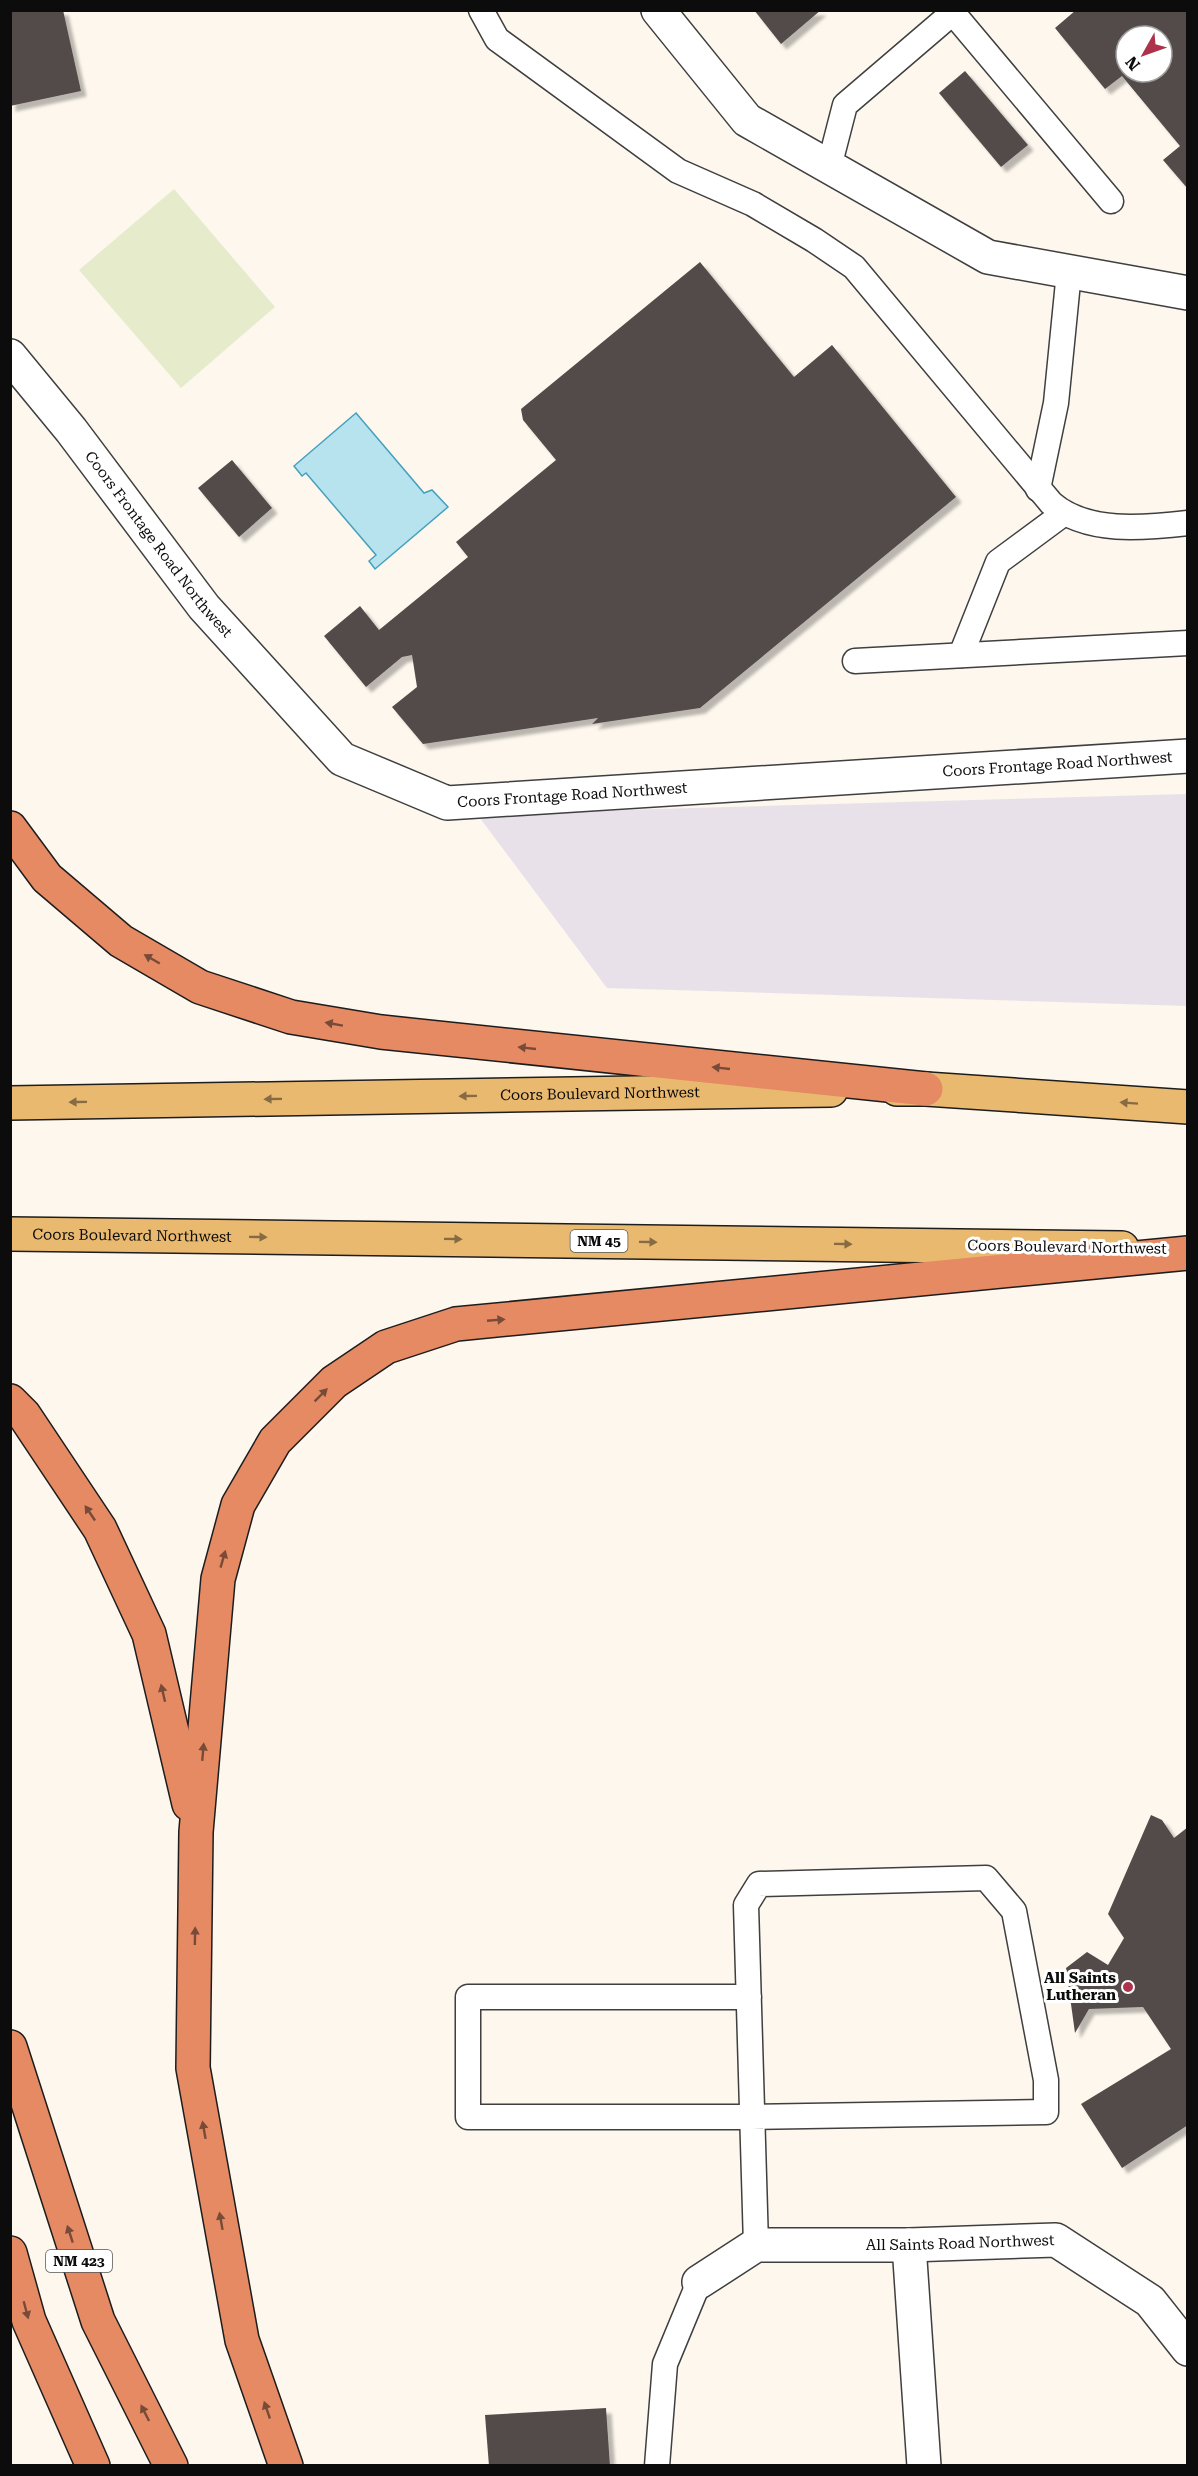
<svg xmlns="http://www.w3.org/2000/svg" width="1198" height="2476" font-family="'Roboto Serif',serif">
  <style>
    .industrial { fill: #e8e1ea }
    .pitch { fill: #e6eccb }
    .water { fill: #b7e3ef; stroke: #46a1be; stroke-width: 1.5 }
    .building { fill: #534c4a; fill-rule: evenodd; filter: url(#shadow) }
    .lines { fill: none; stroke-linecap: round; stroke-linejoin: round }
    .lane-casing { stroke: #3f3f3f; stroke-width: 27 }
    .street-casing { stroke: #3f3f3f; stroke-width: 36 }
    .primary-casing { stroke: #1d1d1d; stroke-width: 36 }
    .highway-casing { stroke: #1d1d1d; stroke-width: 36 }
    .lane { stroke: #fff; stroke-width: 24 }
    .street { stroke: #fff; stroke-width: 33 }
    .primary { stroke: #eab970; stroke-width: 33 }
    .highway { stroke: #e58a63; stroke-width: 33 }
    .oneway { fill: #784b38 }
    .oneway2 { fill: #866b43 }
    .poi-dot { fill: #ad334c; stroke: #fff; stroke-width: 2 }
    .labels { text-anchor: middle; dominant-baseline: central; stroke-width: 6; stroke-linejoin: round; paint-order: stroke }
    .shield { fill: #fff; stroke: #555; stroke-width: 1.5 }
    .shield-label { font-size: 14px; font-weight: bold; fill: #0c0c0c }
    .street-label { font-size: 15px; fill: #0c0c0c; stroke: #fff }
    .poi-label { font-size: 15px; font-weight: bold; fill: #0c0c0c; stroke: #fff; text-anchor: end }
  </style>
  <defs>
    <filter id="shadow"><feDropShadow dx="5.5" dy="5.5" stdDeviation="1.5" flood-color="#0004"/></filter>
  </defs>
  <rect width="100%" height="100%" fill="#fdf7ed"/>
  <polygon class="industrial" points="1187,794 1187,1006 607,988 477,814"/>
  <polygon class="pitch" points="174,189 275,307 181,388 79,270"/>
  <polygon class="water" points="356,413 424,493 432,490 448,507 375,569 369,561 376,555 306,473 302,476 294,466"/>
  <g class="building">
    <polygon points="10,10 63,10 81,91 10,106"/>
    <polygon points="754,10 821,10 781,44"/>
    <path d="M 1076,10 L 1188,10 L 1188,189 L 1163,160 L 1180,146 L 1122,76 L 1105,89 L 1055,28 ZM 1126,36 L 1162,36 L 1162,72 L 1126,72 Z"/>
    <polygon points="965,71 1028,145 1001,167 939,93"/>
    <polygon points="700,262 794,377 832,345 956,497 700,708 592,724 598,718 423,744 392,707 417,687 412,655 402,657 366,687 324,636 360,606 379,630 468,557 456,542 556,460 523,420 521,409"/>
    <polygon points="232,460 272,508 239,537 198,488"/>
    <polygon points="1151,1815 1162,1820 1174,1838 1188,1827 1188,2125 1122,2168 1081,2104 1171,2049 1143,2007 1089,2009 1075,2033 1066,1968 1087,1952 1108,1965 1124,1938 1108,1914"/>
    <polygon points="606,2408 610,2466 489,2466 485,2415"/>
  </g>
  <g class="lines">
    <defs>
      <g id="lane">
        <path d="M 481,10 L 497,39 L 678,171 L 753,204 L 814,240 L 854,267 L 1051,503 C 1086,534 1144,528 1188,523"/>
        <polyline points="953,13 1111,201"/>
        <polyline points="829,167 845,105 956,10"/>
        <polyline points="1038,489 1056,403 1069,272"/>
        <polyline points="961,655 998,562 1063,514"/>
        <polyline points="855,661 1188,643"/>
        <polyline points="749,1997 468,1997 468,2117 752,2117 1046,2112 1046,2080 1014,1911 986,1878 759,1884 746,1905 756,2245"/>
        <polyline points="657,2466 665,2364 699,2282"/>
      </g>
      <g id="street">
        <polyline points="658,10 747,120 988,257 1188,293"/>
        <path id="s1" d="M 10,356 L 71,430 L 204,607 L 342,759 L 447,803 L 1188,756"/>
        <polyline points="909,2245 924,2466"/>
        <path id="s2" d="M 699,2282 L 756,2245 L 909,2245 L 1056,2240 L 1150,2301 L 1188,2349"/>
      </g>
      <g id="primary">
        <polyline points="897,1089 926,1089 1188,1107"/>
        <path id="s3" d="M 10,1103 L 831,1090"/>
        <path id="s4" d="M 10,1234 L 1122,1248"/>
      </g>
      <g id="highway">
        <polyline points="10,828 47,878 121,941 200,987 291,1017 381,1032 926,1089"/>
        <polyline points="10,1401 24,1415 100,1529 149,1634 189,1804"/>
        <polyline points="10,2047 98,2321 171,2466"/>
        <polyline points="10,2253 29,2321 93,2466"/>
        <polyline points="286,2466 242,2340 193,2068 196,1832 218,1579 238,1505 275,1441 334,1382 386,1347 456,1324 1188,1253"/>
      </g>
    </defs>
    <use href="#lane" class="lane-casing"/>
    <use href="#street" class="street-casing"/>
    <use href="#primary" class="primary-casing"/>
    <use href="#highway" class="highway-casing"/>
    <use href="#lane" class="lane"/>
    <use href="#street" class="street"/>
    <use href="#primary" class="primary"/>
    <use href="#highway" class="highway"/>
  </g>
  <defs><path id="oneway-solid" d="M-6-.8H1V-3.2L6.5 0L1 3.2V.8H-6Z" transform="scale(1.5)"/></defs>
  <g class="oneway">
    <use href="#oneway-solid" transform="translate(152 959) rotate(-150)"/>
    <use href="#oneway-solid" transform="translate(334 1024) rotate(-170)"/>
    <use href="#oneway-solid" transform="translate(527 1048) rotate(-174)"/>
    <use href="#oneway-solid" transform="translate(721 1068) rotate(-174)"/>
    <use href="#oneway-solid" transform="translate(496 1320) rotate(-5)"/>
    <use href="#oneway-solid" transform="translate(321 1395) rotate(-45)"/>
    <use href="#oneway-solid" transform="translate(90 1513) rotate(-124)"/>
    <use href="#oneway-solid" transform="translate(223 1559) rotate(-74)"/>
    <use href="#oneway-solid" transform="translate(163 1693) rotate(-103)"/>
    <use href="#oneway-solid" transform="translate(203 1752) rotate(-85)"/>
    <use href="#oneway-solid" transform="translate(195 1936) rotate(-89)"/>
    <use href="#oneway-solid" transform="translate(204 2130) rotate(-100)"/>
    <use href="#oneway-solid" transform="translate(221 2221) rotate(-100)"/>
    <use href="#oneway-solid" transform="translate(70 2234) rotate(-108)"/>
    <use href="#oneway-solid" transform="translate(26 2310) rotate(75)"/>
    <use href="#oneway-solid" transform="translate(267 2410) rotate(-109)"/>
    <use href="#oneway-solid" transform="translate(145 2413) rotate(-117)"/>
  </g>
  <g class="oneway2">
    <use href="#oneway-solid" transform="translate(468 1096) rotate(179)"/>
    <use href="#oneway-solid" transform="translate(273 1099) rotate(179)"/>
    <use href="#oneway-solid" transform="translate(78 1102) rotate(179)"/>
    <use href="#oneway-solid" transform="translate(1129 1103) rotate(-176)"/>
    <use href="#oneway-solid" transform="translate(258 1237) rotate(1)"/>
    <use href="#oneway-solid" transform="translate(453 1239) rotate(1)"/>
    <use href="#oneway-solid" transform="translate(648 1242) rotate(1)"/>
    <use href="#oneway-solid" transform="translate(843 1244) rotate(1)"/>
  </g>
  <circle class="poi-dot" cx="1128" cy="1987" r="6"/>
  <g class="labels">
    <g class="shield">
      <rect x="570.5" y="1230" width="57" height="22" rx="4.5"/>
      <rect x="46" y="2250" width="66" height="22" rx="4.5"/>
    </g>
    <g class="shield-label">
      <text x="599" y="1241">NM 45</text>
      <text x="79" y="2261">NM 423</text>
    </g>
    <g class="street-label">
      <text stroke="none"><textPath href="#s1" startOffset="240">Coors Frontage Road Northwest</textPath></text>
      <text stroke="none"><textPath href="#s1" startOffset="1248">Coors Frontage Road Northwest</textPath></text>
      <text stroke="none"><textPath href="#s1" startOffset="762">Coors Frontage Road Northwest</textPath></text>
      <text stroke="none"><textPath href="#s3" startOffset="590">Coors Boulevard Northwest</textPath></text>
      <text stroke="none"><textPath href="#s4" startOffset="122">Coors Boulevard Northwest</textPath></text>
      <text transform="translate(1067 1247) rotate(1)">Coors Boulevard Northwest</text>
      <text stroke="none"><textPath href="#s2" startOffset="272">All Saints Road Northwest</textPath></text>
    </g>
    <g class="poi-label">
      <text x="1116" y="1978">All Saints<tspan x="1116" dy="17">Lutheran</tspan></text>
    </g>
  </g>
  <rect width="1198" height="2476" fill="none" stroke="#0c0c0c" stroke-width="24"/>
  <g transform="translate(1144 54) rotate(230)"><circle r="28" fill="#ffffff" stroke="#9e9e9e" stroke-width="1.5"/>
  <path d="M0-4.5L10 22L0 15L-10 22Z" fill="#ad334c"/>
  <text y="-9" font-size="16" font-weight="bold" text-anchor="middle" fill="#0c0c0c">N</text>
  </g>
</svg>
